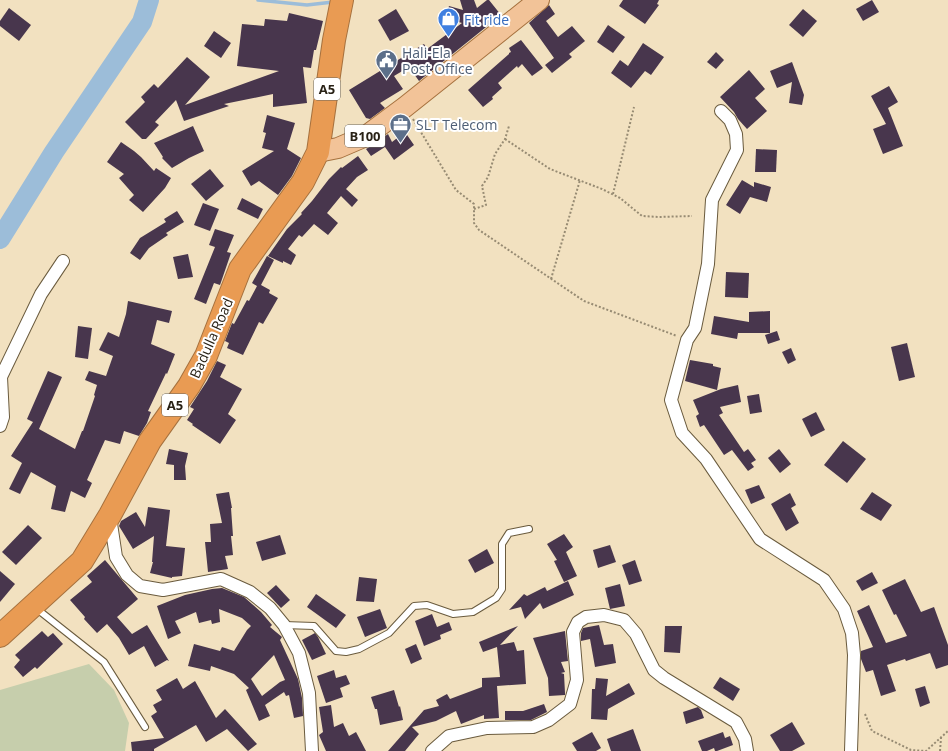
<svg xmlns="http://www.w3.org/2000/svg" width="948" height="751" font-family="'Open Sans',sans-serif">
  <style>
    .green { fill: #c6ceac }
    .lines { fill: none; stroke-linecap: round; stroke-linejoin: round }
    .stream { stroke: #9cbdd9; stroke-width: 3.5 }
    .river { stroke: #9cbdd9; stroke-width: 20 }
    .building { fill: #48364d; fill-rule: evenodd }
    .lane-casing { stroke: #6a5b3e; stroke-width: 8 }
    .street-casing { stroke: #6a5b3e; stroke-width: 14 }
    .primary-casing { stroke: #a6713e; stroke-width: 22 }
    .highway-casing { stroke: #a6713e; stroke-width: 24 }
    .path { stroke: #978b73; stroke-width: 2; stroke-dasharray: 2 2; stroke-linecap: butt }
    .lane { stroke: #fff; stroke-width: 6 }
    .street { stroke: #fff; stroke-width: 12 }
    .primary { stroke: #f2c398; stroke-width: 20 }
    .highway { stroke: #e99b53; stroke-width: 22 }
    .labels { text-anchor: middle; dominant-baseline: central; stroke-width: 4; stroke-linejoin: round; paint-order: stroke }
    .shield { fill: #fff; stroke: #69645c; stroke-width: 1 }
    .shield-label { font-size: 13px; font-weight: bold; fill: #292216 }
    .shop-label { font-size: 14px; fill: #366cbe; stroke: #fff; text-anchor: start }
    .service-label { font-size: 14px; fill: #4e5e75; stroke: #fff; text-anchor: start }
    .street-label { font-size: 14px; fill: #292216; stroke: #fff }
  </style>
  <rect width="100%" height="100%" fill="#f2e1c0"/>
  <polygon class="green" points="89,664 114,690 129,723 125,751 0,751 0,690"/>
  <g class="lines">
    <polyline class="stream" points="258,0 307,5 333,2"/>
    <polyline class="river" points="0,239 54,152 142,22 149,0"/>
  </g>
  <g class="building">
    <polygon points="460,0 474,0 477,8 487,0 489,0 501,15 419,81 409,67 394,76 403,89 380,103 385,108 370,119 366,118 349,90 424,44 427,49 462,23 445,18 449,6 463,10"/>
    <polygon points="623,0 659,0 657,4 659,5 645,24 619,6"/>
    <polygon points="872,0 879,12 863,21 856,9"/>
    <polygon points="549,5 555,14 546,21 558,37 572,26 585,41 569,54 572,57 552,73 545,65 554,58 529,23"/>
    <polygon points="9,8 31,25 19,41 0,26 0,21"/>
    <polygon points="396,9 409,31 390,41 378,20"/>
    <polygon points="803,9 817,21 803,37 789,25"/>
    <polygon points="289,13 323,21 316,50 314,50 311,68 303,67 307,103 273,107 273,94 224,104 229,106 184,121 176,100 155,122 159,125 146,139 142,139 125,122 145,102 141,97 154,84 158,88 187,57 210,77 185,105 279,71 237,66 242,24 264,26 265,19 287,21"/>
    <polygon points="608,25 625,37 613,53 597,42"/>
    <polygon points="214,31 231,43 221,58 204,46"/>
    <polygon points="521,40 543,68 532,76 522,64 518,68 517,66 498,83 502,88 492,97 493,99 483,107 468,90 509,54 509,53 511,52 509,48"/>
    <polygon points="643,43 664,57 651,75 645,71 631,88 611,73 620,60 628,66"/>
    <polygon points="716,52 724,60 716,69 707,62"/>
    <polygon points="792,62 804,95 802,105 789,103 792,82 777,88 770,71"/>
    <polygon points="749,70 765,89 755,98 767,111 747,129 738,119 734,112 720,97"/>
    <polygon points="889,86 898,102 888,108 903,146 883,154 873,129 886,124 871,96"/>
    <polygon points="267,115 295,123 287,149 301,158 292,176 278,195 259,181 251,186 242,171 274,151 262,148 266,133 263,132"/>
    <polygon points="193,126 204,151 189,158 172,168 162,158 163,157 154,143"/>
    <polygon points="405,132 414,145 394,160 385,147 371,156 366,149 373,145 388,134 392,142"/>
    <polygon points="121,142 134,151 133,152 134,151 141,157 154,171 156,168 171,178 165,188 143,212 129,200 134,195 119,178 124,174 107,162"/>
    <polygon points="756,149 777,150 776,172 755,172"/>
    <polygon points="358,156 368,170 357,177 346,189 358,200 352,207 341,196 327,213 338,223 328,235 314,224 302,237 299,235 288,249 296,255 291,265 283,261 283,263 268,256 287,229 302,214 301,213 312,201 329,179 341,167 342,168"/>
    <polygon points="210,169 224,186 206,201 191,184"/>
    <polygon points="742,180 754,187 754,182 771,187 767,202 750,197 740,214 726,205"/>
    <polygon points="242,198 263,209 258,219 237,209"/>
    <polygon points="203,203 219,209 210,231 194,225"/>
    <polygon points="177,211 184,222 166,233 168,235 149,248 140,260 130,253 140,238 166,222 164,219"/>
    <polygon points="215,229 234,235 227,252 231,253 220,285 214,283 206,304 194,299 215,247 209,245"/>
    <polygon points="188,254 193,277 178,279 173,257"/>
    <polygon points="267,256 274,260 261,285 270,290 269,293 278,298 263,324 259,322 243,355 227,348 229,343 225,341 232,323 234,324 247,300 249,301 257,286 252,283"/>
    <polygon points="726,272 749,273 748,298 725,297"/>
    <polygon points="128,301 172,311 169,323 157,320 151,344 175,354 167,374 166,373 148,411 151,412 147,423 139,436 124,431 120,444 105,440 87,480 92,483 85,498 71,491 65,512 51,509 56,486 31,472 20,494 9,489 22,463 11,456 33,422 27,419 48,371 62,377 39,429 75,449 82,431 83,431 95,396 94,395 97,385 85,380 89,371 106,376 113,356 99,350 108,332 119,337 126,314"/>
    <polygon points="770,311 770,333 738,333 737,339 711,334 714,316 749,322 749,312"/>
    <polygon points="78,326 92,328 88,359 75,357"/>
    <polygon points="777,331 780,340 768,344 765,335"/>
    <polygon points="907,343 915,377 899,381 891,347"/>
    <polygon points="791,348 796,360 788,364 782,352"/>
    <polygon points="690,360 713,364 713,366 721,368 717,390 685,381"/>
    <polygon points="217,361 226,365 220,377 242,389 228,414 236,420 220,444 192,425 193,424 187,420 194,409 190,407 207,381"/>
    <polygon points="738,385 741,402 720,407 723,413 719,415 744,452 748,449 756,460 751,463 754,467 748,471 732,450 724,455 704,425 700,427 696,416 699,414 693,400 721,389"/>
    <polygon points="759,394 762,412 750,414 747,396"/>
    <polygon points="816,412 825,430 811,437 802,419"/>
    <polygon points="843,441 866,459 847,483 824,465"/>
    <polygon points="169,449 188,453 185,466 186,480 174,480 174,465 166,464"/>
    <polygon points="779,449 791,464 780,473 768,458"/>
    <polygon points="759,485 765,498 751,504 745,490"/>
    <polygon points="229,492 232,508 231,508 233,536 231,536 233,555 225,556 228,569 208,572 205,542 211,542 210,524 222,523 216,494"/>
    <polygon points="872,492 892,505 881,521 860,509"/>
    <polygon points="790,493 796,505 791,508 799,523 786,531 771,504"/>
    <polygon points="148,507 170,510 166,546 185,548 182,576 172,577 172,578 150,573 153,562 152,562 154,536 133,549 119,526 121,521 136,512 145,527"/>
    <polygon points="28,525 42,538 16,565 2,552"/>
    <polygon points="564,534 573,547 566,552 577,576 564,582 554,561 557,560 547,544"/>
    <polygon points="280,535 286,554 262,561 256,542"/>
    <polygon points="610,545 616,562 598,568 593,550"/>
    <polygon points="487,549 494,563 475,573 468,560"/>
    <polygon points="105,560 138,599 117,617 132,634 147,625 169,661 167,660 155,667 144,646 129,655 119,638 107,624 97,633 84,619 85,617 70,600 92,582 87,576"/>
    <polygon points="635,560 642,581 629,585 622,565"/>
    <polygon points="0,571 15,584 0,602"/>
    <polygon points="872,572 878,583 862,591 856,581"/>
    <polygon points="359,577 377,579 374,602 356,601"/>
    <polygon points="905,579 921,612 934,607 948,645 948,665 936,669 930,653 906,661 905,659 887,665 896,691 881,696 873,670 866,672 861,659 861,651 873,647 857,611 869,605 886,643 907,636 896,614 894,615 882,590"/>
    <polygon points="568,581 574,595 543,609 540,603 525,619 521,607 509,610 524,594 527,596 545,587 547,591"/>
    <polygon points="620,584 625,606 610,609 605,588"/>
    <polygon points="276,585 290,600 281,608 267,593"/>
    <path d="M 222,588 L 244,597 L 261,612 L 272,625 L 270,627 L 282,637 L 280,640 L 298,679 L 302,698 L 303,716 L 294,718 L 289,695 L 286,696 L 284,692 L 265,705 L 270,716 L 259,721 L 246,690 L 249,688 L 234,674 L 211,666 L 210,671 L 188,666 L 194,644 L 220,651 L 222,647 L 234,651 L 247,630 L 251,626 L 242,618 L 219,609 L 220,622 L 212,624 L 211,620 L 199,623 L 196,612 L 175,621 L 181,633 L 168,639 L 157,606 L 185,595 L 212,589 ZM 274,655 L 285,680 L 280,682 L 262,696 L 251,679 Z"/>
    <polygon points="316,594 346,615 336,628 307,607"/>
    <polygon points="380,609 387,628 365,637 357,617"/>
    <polygon points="432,614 437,627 449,622 452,630 440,635 441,639 424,646 415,621"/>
    <polygon points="599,625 604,645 613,644 616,663 595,667 590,639 581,641 581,633 583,628"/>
    <polygon points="518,626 500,645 514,642 517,651 524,650 526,684 497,686 499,718 484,719 484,715 461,724 456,711 436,721 412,727 419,734 405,751 388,751 424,710 439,706 436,700 447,694 450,699 482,687 482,678 500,677 497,647 483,652 479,642"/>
    <polygon points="665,626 682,626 680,653 664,652"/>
    <polygon points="42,631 48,637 53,633 63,644 37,669 35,667 23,677 14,667 20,660 15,655"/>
    <polygon points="565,631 568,661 561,662 565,672 561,673 564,674 565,693 565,695 549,696 548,678 533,638"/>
    <polygon points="315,633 318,637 326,654 312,660 302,640"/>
    <polygon points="416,644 422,659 411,664 405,649"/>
    <polygon points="334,670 336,678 346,675 350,684 340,688 343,697 326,703 317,676"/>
    <polygon points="720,677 740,689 733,701 713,688"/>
    <polygon points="177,678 183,689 195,681 216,718 225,709 257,744 248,751 227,729 206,742 196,725 154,749 154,751 132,751 131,742 164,738 151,716 157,712 153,705 162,700 156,690"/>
    <polygon points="596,678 608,679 606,696 629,683 635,694 608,709 607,720 591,719 592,689 595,689"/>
    <polygon points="925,686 930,703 920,707 915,689"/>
    <polygon points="394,690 399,707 400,706 403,720 380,725 377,709 375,709 371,697"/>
    <polygon points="544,704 547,712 531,720 505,720 505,711 523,711"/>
    <polygon points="331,705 334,727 343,723 349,736 356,732 366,751 326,751 319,735 323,732 319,707"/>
    <polygon points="698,707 701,710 704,718 686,724 683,712"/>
    <polygon points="792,722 805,744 792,751 780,751 770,735"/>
    <polygon points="633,729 641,751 611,751 607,739"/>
    <polygon points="592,732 601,748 596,751 577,751 572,743"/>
    <polygon points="723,732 725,738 730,736 733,745 717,751 715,751 714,748 707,751 702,751 698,741"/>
  </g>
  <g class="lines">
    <defs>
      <g id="lane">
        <polyline points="37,609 104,662 145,727"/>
        <polyline points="284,625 314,626 336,651 346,652 359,649 389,633 414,606 427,605 453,614 473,612 496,598 502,589 502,544 509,533 529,529"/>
      </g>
      <g id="street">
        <polyline points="721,111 730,120 736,134 737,150 712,200 708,264 695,328 687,340 671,400 682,433 706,459 760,539 824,580 844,609 852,633 854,655 851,751"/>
        <polyline points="0,426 3,417 1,377 41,294 63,261"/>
        <polyline points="110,517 116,557 127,575 140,586 163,590 221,579 250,592 270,608 284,625 299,653 309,693 312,751"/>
        <polyline points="432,751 449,736 487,728 533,727 549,720 570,704 577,680 573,632 578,622 586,617 604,615 624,620 636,634 654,670 664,678 736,722 745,739 747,751"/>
      </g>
      <polyline id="primary" points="318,152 338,148 366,136 405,107 539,0"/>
      <polyline id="highway" points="0,636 82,561 110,515 150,441 189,386 206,356 240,269 303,182 318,152 334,40 342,0"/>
    </defs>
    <use href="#lane" class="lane-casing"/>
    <use href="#street" class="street-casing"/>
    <use href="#primary" class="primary-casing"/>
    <use href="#highway" class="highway-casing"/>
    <g class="path">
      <polyline points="413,119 456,190 474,204 474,223 479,230 584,301 677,336"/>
      <polyline points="505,139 550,169 602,189 620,198 642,216 659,217 692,216"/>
      <polyline points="613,194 634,107"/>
      <polyline points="474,209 486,205 482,186 488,177 495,154 505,139 509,126"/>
      <polyline points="551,279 580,180"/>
      <polyline points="865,714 872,731 911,750 926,751 948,731"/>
      <polyline points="940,751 941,738"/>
    </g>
    <use href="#lane" class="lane"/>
    <use href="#street" class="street"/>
    <use href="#primary" class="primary"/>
    <use href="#highway" class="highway"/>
  </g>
  <defs>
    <symbol id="shop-pin" viewBox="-11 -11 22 30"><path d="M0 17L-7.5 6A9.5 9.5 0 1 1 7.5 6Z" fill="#3f7fe0" stroke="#fff"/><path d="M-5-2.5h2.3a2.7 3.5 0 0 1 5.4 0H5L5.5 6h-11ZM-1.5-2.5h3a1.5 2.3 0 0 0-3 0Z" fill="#fff"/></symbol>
    <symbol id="civic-pin" viewBox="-11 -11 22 30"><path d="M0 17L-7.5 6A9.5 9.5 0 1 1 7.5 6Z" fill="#5c6f8a" stroke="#fff"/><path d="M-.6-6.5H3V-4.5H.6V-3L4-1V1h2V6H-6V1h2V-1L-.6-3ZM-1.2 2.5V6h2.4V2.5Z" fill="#fff"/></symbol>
    <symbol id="office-pin" viewBox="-11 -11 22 30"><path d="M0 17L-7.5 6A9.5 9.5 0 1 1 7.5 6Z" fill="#5c6f8a" stroke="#fff"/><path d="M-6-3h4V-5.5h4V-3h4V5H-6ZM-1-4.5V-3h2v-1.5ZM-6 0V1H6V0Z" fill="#fff"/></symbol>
  </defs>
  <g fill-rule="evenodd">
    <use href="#shop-pin" x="436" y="6" width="25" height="34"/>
    <use href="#civic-pin" x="374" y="48" width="25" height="34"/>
    <use href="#office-pin" x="388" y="112" width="25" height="34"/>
  </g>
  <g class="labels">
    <g class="shield">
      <rect x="314" y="78" width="26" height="22" rx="3"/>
      <rect x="345" y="125" width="40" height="22" rx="3"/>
      <rect x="162" y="394" width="26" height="22" rx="3"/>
    </g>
    <g class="shield-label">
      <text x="327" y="89">A5</text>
      <text x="365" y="136">B100</text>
      <text x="175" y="405">A5</text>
    </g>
    <g class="shop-label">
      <text x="464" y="19">Fit ride</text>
    </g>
    <g class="service-label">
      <text x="402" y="52">Hali-Ela<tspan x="402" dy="16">Post Office</tspan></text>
      <text x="416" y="124">SLT Telecom</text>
    </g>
    <g class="street-label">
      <text transform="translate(211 338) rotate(-66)">Badulla Road</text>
    </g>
  </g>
</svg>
